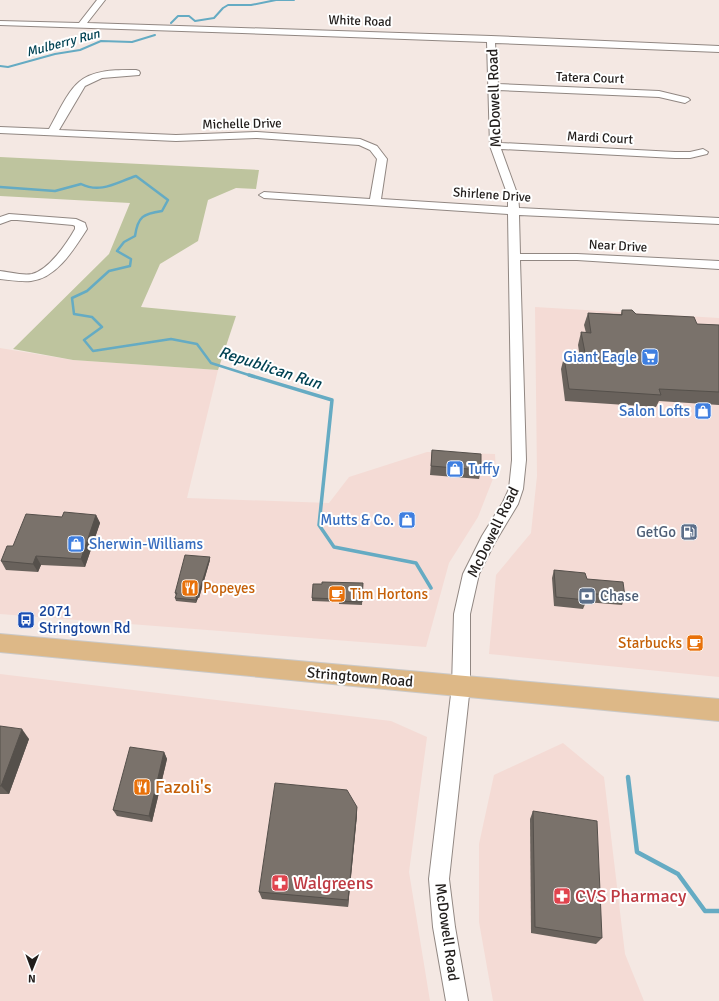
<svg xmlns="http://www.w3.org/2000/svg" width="719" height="1001" font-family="Signika,sans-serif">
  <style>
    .commercial { fill: #f4dbd5 }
    .green { fill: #bec49e }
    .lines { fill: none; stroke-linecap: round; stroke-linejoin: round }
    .stream-far3 { stroke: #65abc3; stroke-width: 2 }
    .stream-far2 { stroke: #65abc3; stroke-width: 2.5 }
    .stream-far1 { stroke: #65abc3; stroke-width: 3.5 }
    .stream { stroke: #65abc3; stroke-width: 4.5 }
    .minor-casing { stroke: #918782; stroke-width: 2 }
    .major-casing { stroke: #cac9c8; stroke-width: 2 }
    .minor { fill: #fff; fill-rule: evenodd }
    .major { fill: #ddb887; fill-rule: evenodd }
    .wall { fill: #69625c }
    .shaded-wall { fill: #55504b }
    .building { fill: #7a726b; stroke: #55504b }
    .labels { text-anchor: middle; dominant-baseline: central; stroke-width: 4; stroke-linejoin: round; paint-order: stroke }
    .far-street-label { font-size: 13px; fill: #211d1b; stroke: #fff }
    .far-water-label { font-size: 13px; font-style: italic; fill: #004253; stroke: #fff }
    .street-label { font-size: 15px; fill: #211d1b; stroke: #fff }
    .shop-label { font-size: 15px; fill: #366cbe; stroke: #fff; text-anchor: end }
    .service-label { font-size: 15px; fill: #4e5e75; stroke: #fff; text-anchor: end }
    .food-label { font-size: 15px; fill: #c56008; stroke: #fff; text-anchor: start }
    .transit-label { font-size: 15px; fill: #164399; stroke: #fff; text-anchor: start }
    .water-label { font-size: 16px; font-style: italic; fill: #004253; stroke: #fff }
    .near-food-label { font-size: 18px; fill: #c56008; stroke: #fff; text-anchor: start }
    .near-health-label { font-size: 18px; fill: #be3a42; stroke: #fff; text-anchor: start }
  </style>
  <rect width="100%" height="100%" fill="#f4e8e3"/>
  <g class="commercial">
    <polygon points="535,307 719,318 719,677 489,654 496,575 531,533 537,476"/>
    <polygon points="0,348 73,360 218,370 187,498 329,503 349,477 427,452 495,454 496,471 478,517 449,563 426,647 0,614"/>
    <polygon points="0,674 391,721 427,737 409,872 430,1001 0,1001"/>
    <polygon points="563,743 604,777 625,954 644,1001 493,1001 479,922 479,844 494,775"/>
  </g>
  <polygon class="green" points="0,157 259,170 256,189 236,188 208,200 198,241 160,264 141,307 236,316 218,370 73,360 13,349 109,254 130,203 0,196"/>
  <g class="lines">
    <g class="stream-far3">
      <polyline points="171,23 178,16 189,16 195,21 214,18 223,8 228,5 251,5 276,0 294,0"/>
      <polyline points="0,66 8,67 55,54 80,50 101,41 132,42 155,35"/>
    </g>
    <path class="stream-far2" d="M 0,187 L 55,191 L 81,184 C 101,194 117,182 136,176 L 168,200 L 162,211 C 143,214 138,216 135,236 L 124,242 L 117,251 L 131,259 L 130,266 L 109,271 L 87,291 L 72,298 L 74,314 L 92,317 L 102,327 L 84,340 L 93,351 L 171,339 L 197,344 L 211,363 L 252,376"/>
    <polyline class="stream-far1" points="249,375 332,400 319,525 334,547 416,563 431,588"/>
    <polyline class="stream" points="628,777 637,852 678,874 705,911 719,911"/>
    <defs>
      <g id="minor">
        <path d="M 97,0 L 105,0 L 87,23 L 491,36 L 719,46 L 719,52 L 495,43 L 498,84 L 659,91 L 688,98 L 690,100 L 685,103 L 659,97 L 498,90 L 501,143 L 675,152 L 690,152 L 703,149 L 708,152 L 707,154 L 690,158 L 675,158 L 501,149 L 518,196 L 519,208 L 719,218 L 719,224 L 519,215 L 520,254 L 577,254 L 719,261 L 719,269 L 577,260 L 520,260 L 526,460 L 523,489 L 518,504 L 494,544 L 479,574 L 470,614 L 470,686 L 449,879 L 455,927 L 468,1001 L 446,1001 L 433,927 L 429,879 L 452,686 L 454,614 L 463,574 L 482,536 L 503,502 L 509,489 L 512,460 L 508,214 L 264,198 L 259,195 L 264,192 L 370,199 L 377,159 L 370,150 L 359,145 L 257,138 L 176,141 L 0,133 L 0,127 L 49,129 C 57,115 67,92 79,82 C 94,69 118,70 136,70 L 139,71 L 140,73 L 139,75 L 102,78 L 85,86 L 59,130 L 176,135 L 257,132 L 360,139 L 377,146 L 387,159 L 381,199 L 508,207 L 508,196 L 490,146 L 487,42 L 242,33 L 0,25 L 0,21 L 79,23 Z"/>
        <path d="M 9,214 L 76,219 L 85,223 L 87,229 C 74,249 57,278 31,281 C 21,282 10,280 0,279 L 0,271 C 10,272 22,276 32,274 C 49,270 67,243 75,229 L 75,226 L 73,225 L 17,220 L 11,220 L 0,224 L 0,217 Z"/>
      </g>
      <polygon id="major" points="0,634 719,699 719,721 0,652"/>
    </defs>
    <use href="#minor" class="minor-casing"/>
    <use href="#major" class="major-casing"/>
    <use href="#minor" class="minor"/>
    <use href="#major" class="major"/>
  </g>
  <g class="wall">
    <polygon points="622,310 636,314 697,324 719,325 719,405 659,401 656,407 565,401 561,369 564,357 580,358 578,345 581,332 586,333 584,325 588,313 621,314"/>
    <polygon points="432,450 481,470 479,479 430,475"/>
    <polygon points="96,515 100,523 85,567 41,565 38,572 6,570 1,561 13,546 62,517"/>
    <polygon points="210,560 199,598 198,598 196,603 176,601 175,598 176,596 175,593"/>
    <polygon points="554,570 587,579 625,597 622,605 586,602 583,609 554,606 552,578"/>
    <polygon points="363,583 362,605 339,604 339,602 312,601 312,598 322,584"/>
    <polygon points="0,726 29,739 9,794 0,794"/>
    <polygon points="164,752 167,759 152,822 117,816 113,810"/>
    <polygon points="357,807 357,815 348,907 262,899 259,892"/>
    <polygon points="533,811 602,938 596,944 531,933 530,819"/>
  </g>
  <g class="shaded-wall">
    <polygon points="96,515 100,523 85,567 81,559"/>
    <polygon points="36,556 41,565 38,572 33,564"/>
    <polygon points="210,557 210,560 199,598 198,595"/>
    <polygon points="197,595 198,598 196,603 196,600"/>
    <polygon points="22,729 29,739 9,794 1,786"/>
    <polygon points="164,752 167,759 152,822 149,816"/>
    <polygon points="357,807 357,815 348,907 348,900"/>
  </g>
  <g class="building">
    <polygon points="622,310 632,310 636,314 694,317 697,324 719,325 719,392 659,389 661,395 569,389 564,357 586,358 581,332 591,333 588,313 622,315"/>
    <polygon points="432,450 481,454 481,470 431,466"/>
    <polygon points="64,512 96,515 81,559 36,556 33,564 1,561 7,546 13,546 26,514 62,517"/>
    <polygon points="185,555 210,557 198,595 197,595 196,600 175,598 177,593 175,593"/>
    <polygon points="554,570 585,573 587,579 623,582 625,597 587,593 586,600 556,597"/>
    <polygon points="322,582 363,583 362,602 339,601 340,599 312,598 313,584 322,584"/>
    <polygon points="0,726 22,729 1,786 0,786"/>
    <polygon points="130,747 164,752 149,816 113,810"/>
    <polygon points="275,783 347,790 357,807 348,900 259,892"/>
    <polygon points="533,811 597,821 602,938 535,927"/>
  </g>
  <defs>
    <symbol id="supermarket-square" viewBox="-11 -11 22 22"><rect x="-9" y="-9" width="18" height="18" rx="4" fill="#3f7fe0" stroke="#fff"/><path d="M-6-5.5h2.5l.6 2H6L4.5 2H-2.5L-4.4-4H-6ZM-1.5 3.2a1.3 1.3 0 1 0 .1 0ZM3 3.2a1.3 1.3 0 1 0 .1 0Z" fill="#fff"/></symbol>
    <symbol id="shop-square" viewBox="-11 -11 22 22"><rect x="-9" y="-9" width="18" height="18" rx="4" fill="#3f7fe0" stroke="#fff"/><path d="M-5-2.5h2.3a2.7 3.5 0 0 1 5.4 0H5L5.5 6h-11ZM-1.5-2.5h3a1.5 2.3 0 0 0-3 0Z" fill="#fff"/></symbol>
    <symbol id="fuel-square" viewBox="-11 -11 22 22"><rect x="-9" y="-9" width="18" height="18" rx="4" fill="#5c6f8a" stroke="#fff"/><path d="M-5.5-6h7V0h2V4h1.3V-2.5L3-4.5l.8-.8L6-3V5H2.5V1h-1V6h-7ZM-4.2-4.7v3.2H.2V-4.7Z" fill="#fff"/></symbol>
    <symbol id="restaurant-square" viewBox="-11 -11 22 22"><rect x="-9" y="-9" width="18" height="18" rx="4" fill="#e8710a" stroke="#fff"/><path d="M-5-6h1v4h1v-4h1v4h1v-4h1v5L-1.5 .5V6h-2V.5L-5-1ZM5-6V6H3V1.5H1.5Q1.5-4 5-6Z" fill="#fff"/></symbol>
    <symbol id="cafe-square" viewBox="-11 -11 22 22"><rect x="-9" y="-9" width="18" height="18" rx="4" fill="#e8710a" stroke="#fff"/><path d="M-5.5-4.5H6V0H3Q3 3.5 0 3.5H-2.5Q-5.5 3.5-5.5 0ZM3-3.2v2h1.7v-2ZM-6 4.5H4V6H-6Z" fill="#fff"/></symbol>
    <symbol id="bank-square" viewBox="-11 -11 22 22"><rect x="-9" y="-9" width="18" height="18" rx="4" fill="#5c6f8a" stroke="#fff"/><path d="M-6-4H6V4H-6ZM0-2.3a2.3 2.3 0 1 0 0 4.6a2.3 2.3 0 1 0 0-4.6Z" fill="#fff"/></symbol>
    <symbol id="bus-square" viewBox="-11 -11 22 22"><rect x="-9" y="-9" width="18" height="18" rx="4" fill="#1a4fb4" stroke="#fff"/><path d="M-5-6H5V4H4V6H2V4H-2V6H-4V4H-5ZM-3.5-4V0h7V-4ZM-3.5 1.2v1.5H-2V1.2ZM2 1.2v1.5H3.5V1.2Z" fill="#fff"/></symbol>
    <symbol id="pharmacy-square" viewBox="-11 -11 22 22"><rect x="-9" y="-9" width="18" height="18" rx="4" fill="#e0444e" stroke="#fff"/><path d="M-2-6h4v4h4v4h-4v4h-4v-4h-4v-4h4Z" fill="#fff"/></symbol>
  </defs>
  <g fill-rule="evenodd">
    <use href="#supermarket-square" x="640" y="347" width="20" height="20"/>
    <use href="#shop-square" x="693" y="401" width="20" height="20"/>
    <use href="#shop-square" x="445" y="459" width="20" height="20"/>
    <use href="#shop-square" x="397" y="510" width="20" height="20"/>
    <use href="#fuel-square" x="679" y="522" width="20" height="20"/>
    <use href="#shop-square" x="66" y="534" width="20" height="20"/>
    <use href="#restaurant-square" x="180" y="578" width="20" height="20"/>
    <use href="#cafe-square" x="327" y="584" width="20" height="20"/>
    <use href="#bank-square" x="577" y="586" width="20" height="20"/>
    <use href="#bus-square" x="16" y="610" width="20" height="20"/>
    <use href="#cafe-square" x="685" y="633" width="20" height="20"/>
    <use href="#restaurant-square" x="132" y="777" width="20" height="20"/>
    <use href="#pharmacy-square" x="270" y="873" width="20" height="20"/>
    <use href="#pharmacy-square" x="552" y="886" width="20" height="20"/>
  </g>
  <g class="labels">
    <g class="far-street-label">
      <text transform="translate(360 21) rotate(2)">White Road</text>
      <text transform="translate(590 78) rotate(2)">Tatera Court</text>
      <text transform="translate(242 124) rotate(-1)">Michelle Drive</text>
      <text transform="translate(600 138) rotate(3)">Mardi Court</text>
      <text transform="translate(492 195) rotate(4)">Shirlene Drive</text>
      <text transform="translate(618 246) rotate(3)">Near Drive</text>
    </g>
    <g class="far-water-label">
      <text transform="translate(63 43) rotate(-15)">Mulberry Run</text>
    </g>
    <g class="street-label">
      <text transform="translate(494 98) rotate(-92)">McDowell Road</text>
      <text transform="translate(493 532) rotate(-64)">McDowell Road</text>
      <text transform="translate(360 677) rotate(5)">Stringtown Road</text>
      <text transform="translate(447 932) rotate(82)">McDowell Road</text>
    </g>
    <g class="shop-label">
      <text x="637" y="357">Giant Eagle</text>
      <text x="690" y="411">Salon Lofts</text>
      <text x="468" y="469" text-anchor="start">Tuffy</text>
      <text x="394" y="520">Mutts &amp; Co.</text>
      <text x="89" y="544" text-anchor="start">Sherwin-Williams</text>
    </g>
    <g class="service-label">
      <text x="676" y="532">GetGo</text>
      <text x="600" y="596" text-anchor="start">Chase</text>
    </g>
    <g class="food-label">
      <text x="203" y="588">Popeyes</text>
      <text x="350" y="594">Tim Hortons</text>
      <text x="682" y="643" text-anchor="end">Starbucks</text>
    </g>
    <g class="transit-label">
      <text x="39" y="611">2071<tspan x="39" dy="17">Stringtown Rd</tspan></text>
    </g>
    <g class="water-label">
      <text transform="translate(270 368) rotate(18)">Republican Run</text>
    </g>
    <g class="near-food-label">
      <text x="155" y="787">Fazoli's</text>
    </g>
    <g class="near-health-label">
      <text x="293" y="883">Walgreens</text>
      <text x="575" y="896">CVS Pharmacy</text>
    </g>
  </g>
  <g transform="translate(32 969) rotate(181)" stroke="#ffffff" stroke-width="3" paint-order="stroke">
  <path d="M0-3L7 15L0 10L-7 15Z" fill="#211d1b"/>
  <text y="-6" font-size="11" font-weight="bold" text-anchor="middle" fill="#211d1b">N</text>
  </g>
</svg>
